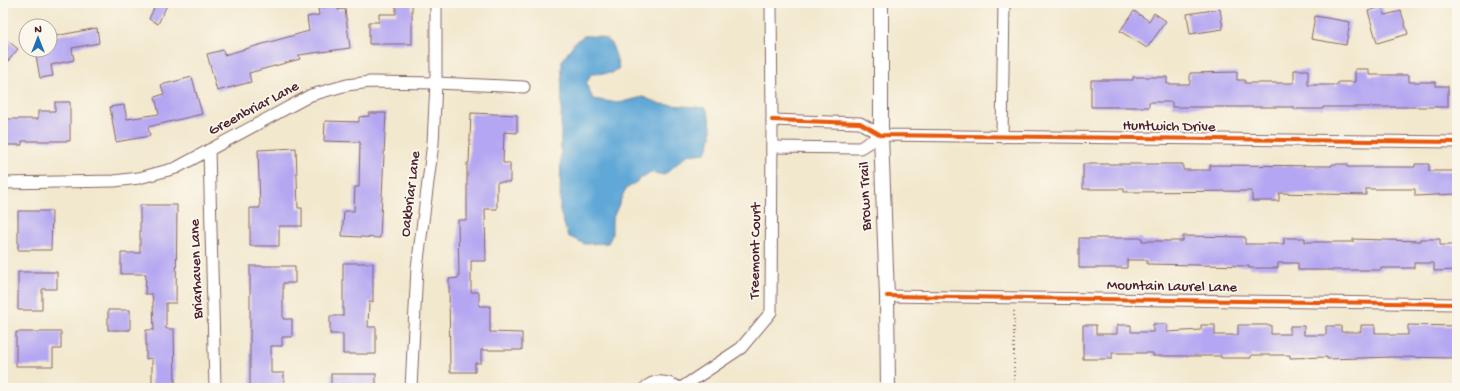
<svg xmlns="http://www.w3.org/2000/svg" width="1460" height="391" font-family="'Gochi Hand',sans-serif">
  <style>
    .water { fill: #60a8d7; stroke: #556481 }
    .building { fill: #b4a6f2 }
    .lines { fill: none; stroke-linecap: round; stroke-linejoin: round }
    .minor-casing { stroke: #856564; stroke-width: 13 }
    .tertiary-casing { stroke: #856564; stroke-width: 16 }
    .path { stroke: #856564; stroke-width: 2; stroke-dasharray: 1 3; stroke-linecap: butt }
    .minor { stroke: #fff; stroke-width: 11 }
    .tertiary { stroke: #fff; stroke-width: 14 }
    .cycleway-casing { stroke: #fbf7ec; stroke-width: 6 }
    .cycleway { stroke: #e8590c; stroke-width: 4 }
    .labels { text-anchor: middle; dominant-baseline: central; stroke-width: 3.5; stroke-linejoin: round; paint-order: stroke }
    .street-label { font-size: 15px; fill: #4a1f2b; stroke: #fbf7ec }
  </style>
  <rect width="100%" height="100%" fill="#fbf7ec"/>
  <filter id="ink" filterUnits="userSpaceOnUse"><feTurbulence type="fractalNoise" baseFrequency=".025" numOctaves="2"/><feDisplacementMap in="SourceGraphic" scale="8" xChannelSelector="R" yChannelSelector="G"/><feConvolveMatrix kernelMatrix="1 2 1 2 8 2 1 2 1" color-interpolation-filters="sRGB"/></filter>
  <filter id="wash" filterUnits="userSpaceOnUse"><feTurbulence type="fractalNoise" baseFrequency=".012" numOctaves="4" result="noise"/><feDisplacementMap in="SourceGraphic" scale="16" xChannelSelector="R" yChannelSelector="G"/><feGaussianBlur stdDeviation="0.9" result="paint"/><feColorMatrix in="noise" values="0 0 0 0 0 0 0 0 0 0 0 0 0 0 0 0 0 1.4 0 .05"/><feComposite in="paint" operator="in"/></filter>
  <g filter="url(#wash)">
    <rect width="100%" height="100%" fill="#f2e8ce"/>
    <path class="water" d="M 584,36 C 612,36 612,41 619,68 L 612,73 L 591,74 L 586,84 L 593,99 L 618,103 L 643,97 L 660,104 L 706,108 C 712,123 714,139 705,153 L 687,155 L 664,175 L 650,172 L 625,190 L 612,220 L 612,235 L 608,243 L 585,244 L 568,236 L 560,211 L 562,61 L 575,42 Z"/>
    <g id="blocks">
      <g class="building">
        <polygon points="153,3 168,3 158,24 149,19 154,8"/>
        <polygon points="396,3 412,3 412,44 369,44 369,22 379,22 379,14 396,14"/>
        <polygon points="338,5 338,10 345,9 350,48 299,55 300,59 249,73 251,82 217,91 207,54 223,50 224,55 309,31 307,17 319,15 318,8"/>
        <polygon points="1382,7 1385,15 1401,11 1408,34 1377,43 1368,11"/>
        <polygon points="1220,9 1223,29 1190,34 1187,14"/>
        <polygon points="1134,11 1149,21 1154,13 1166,21 1147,48 1120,31"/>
        <polygon points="1315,16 1350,22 1346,45 1311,39"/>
        <polygon points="97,28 99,43 72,48 74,60 51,65 53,76 40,78 35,50 50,50 50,37"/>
        <polygon points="3,37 18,49 3,67"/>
        <polygon points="1355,69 1369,69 1369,75 1409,75 1409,82 1436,82 1436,86 1448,86 1448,107 1323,107 1323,109 1294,109 1294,107 1172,107 1172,102 1149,102 1149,107 1091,107 1091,80 1133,80 1133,77 1167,77 1167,84 1190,84 1190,73 1237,72 1237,80 1245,80 1245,83 1294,83 1294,70 1308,70 1308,85 1338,85 1338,82 1355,82"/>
        <polygon points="192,77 202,114 148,127 150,136 116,142 110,107 124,105 127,119 159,114 155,97 164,94 161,85"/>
        <polygon points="55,102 70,102 70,141 22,141 22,145 3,145 3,119 38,119 38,111 55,111"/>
        <polygon points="369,113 386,113 380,238 342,236 344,211 354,211 355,187 359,187 360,142 324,141 325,121 359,122 359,117 369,116"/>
        <polygon points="471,113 517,115 517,133 504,132 503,163 510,163 510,182 497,182 497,209 485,209 486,261 471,261 471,292 479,292 479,306 490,306 490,332 522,333 522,350 481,350 481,363 475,363 475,372 450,372 449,279 459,278 458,220 467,220 467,163 469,163"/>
        <polygon points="296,148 298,208 302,208 302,226 279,226 279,246 250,246 250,208 260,208 258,150"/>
        <polygon points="1083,164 1183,164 1183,170 1210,170 1210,165 1332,166 1332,164 1347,164 1347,167 1415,167 1415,164 1429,164 1429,171 1457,171 1457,194 1415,196 1415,189 1366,189 1366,195 1279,193 1279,201 1252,201 1252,191 1124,192 1124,189 1083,189"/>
        <polygon points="140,205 177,205 176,303 166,303 166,329 174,329 175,388 152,388 152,358 146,359 146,330 154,330 153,303 152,294 145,294 146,274 121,274 121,253 140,253"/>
        <polygon points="18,211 52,211 51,250 18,250"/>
        <polygon points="1183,236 1245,237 1245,244 1284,244 1284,238 1305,238 1305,242 1353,242 1353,239 1420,241 1420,239 1440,239 1440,245 1457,245 1457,270 1434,271 1434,263 1414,263 1414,268 1381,268 1381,270 1298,270 1298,263 1278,263 1278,268 1249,268 1249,266 1147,264 1147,260 1127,260 1127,268 1079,268 1079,238 1142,238 1142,241 1183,241"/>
        <polygon points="343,263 373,263 373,302 369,302 368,327 376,327 376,354 343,354 343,334 330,334 330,316 343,316"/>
        <polygon points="250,266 295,266 295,283 283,283 283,319 292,319 292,337 282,337 282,346 271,346 271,373 284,373 284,388 250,388"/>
        <polygon points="18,272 57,272 57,289 42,289 42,310 18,310"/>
        <rect x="108" y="310" width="22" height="20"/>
        <polygon points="1153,324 1167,324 1167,332 1201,330 1201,325 1215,325 1215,335 1238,335 1238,325 1271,325 1271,334 1290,334 1290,326 1304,326 1304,335 1326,335 1326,326 1341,326 1341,332 1361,332 1361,325 1375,325 1375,333 1389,333 1389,335 1408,335 1408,325 1457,326 1457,358 1394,357 1327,359 1327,357 1290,358 1290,355 1251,355 1251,358 1221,358 1221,356 1153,356 1153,353 1112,353 1112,359 1083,359 1083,325 1096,325 1096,334 1117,334 1117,325 1131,325 1131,332 1153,332"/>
        <polygon points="16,332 61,332 61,349 53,349 53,366 16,366"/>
        <rect x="331" y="374" width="45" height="14"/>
      </g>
    </g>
  </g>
  <g filter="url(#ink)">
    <use href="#blocks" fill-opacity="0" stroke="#856564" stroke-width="1"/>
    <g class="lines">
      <defs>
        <g id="minor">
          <polyline points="772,120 860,123 881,135 1457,142"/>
          <polyline points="1002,137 1004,3"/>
          <polyline points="772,147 860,148 881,135"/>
          <polyline points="209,150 215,388"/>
          <polyline points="3,183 114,181 139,178 176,168 311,95 347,85 370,82 436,83 524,87"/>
          <polyline points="887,296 1457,304"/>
          <polyline points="411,388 417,268 433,143 436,83 436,3"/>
          <path d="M 645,388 C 655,378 669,382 680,388"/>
          <polyline points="681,388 741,348 771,312 772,120 771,3"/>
        </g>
        <polyline id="tertiary" points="881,3 881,135 887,296 888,388"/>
      </defs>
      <use href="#minor" class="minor-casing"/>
      <use href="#tertiary" class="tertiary-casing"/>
      <polyline class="path" points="1014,388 1014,310"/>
      <use href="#minor" class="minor"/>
      <use href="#tertiary" class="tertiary"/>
      <defs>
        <g id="cycleway">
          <polyline points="772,120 860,123 881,135 1457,142"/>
          <polyline points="887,296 1457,304"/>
        </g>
      </defs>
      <use href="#cycleway" class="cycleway-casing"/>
      <use href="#cycleway" class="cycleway"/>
    </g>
  </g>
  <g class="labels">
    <g class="street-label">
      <text transform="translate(254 109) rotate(-28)">Greenbriar Lane</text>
      <text transform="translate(1169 127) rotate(1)">Huntwich Drive</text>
      <text transform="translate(411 194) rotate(-83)">Oakbriar Lane</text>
      <text transform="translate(866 196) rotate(-92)">Brown Trail</text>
      <text transform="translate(756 251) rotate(-89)">Treemont Court</text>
      <text transform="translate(197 269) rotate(-92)">Briarhaven Lane</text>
      <text transform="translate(1172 287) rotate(1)">Mountain Laurel Lane</text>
    </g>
  </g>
  <rect width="1460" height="391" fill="none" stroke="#fbf7ec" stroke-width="16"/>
  <g transform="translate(38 38)"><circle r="19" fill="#fbf7ec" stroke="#b4a19f"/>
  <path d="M0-3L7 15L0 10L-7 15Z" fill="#1f6fb2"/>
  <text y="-6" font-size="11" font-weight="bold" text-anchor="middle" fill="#4a1f2b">N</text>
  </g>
</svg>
